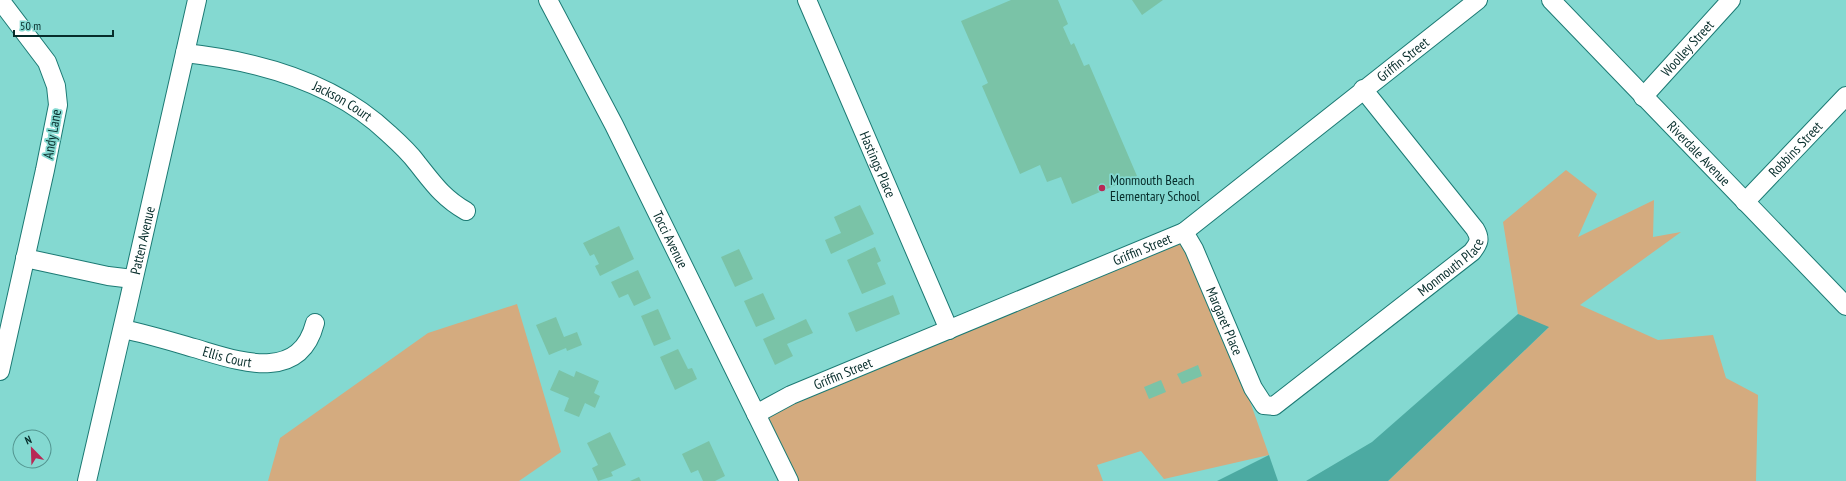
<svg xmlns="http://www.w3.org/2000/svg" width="1846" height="481" font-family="'PT Sans Narrow',sans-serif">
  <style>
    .green { fill: #d4ab7f }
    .water { fill: #4caaa2 }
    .building { fill: #7ac3a7 }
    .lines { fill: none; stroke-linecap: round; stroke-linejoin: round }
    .minor-casing { stroke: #1c7a74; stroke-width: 20 }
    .minor { stroke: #fff; stroke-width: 18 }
    .poi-dot { fill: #b82855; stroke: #84d9d1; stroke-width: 1.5 }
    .labels { text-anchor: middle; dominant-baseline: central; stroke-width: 3.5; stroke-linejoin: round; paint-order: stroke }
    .street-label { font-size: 14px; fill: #072d2b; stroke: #84d9d1 }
    .poi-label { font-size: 14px; fill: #072d2b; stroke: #84d9d1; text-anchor: start }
  </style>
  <rect width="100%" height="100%" fill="#84d9d1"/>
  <g class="green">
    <polygon points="1566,170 1597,194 1578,237 1654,200 1653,237 1681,232 1580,305 1658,340 1713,335 1726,378 1758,395 1756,481 1388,481 1548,328 1518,314 1503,222"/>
    <polygon points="1190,232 1269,455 1164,479 1141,451 1097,465 1103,481 792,481 759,411"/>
    <polygon points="517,304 561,452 519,481 268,481 280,438 428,333"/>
  </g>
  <g class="water">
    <polygon points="1518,314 1549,327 1388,481 1306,481 1372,442"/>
    <polygon points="1269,455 1278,481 1217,481"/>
  </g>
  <g class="building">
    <polygon points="1011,0 1058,0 1068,24 1063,27 1071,45 1074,43 1084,66 1089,64 1137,176 1072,204 1061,177 1047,182 1040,165 1020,174 982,86 988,83 961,21"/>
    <polygon points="1132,0 1163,0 1142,15"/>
    <polygon points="860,205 874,234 831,254 825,240 841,233 834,217"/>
    <polygon points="619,226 634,259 600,276 595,266 599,264 594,254 590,256 583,243"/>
    <polygon points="875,247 881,261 877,263 886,284 862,294 847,260"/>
    <polygon points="739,249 753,279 735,287 721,257"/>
    <polygon points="638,270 651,298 634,306 628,294 619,298 611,282"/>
    <polygon points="763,293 775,319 756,327 744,301"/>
    <polygon points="893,295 900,314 856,332 848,313"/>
    <polygon points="658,309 671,339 654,346 641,316"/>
    <polygon points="556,317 564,337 577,332 582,345 567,351 566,348 549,355 536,325"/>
    <polygon points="806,319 813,333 787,344 793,356 775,365 763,339"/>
    <polygon points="678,349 688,369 692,368 697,379 675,390 660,357"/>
    <polygon points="1198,365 1202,376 1182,384 1177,374"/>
    <polygon points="559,370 574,377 576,371 599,381 594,393 600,396 595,408 585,403 579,417 564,411 569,398 550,390"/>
    <polygon points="1161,380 1166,392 1149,399 1144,387"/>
    <polygon points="610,432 626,465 611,472 613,476 598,481 592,468 598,465 587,443"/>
    <polygon points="709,441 725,476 715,481 703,481 698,470 691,473 682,454"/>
    <polygon points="639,477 641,481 630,481"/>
  </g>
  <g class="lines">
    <defs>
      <g id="minor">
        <polyline points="0,0 47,62 56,86 58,105 45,170 0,371"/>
        <path id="s1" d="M 548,0 L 614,125 L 789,481"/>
        <path id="s2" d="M 807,0 L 949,330"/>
        <path id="s3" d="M 1551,0 L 1846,306"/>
        <path id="s4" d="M 185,53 C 258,61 335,82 389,134 C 399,143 409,152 417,163 C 433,183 443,198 466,211"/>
        <path id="s5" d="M 1643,97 L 1731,0"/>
        <path id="s6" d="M 1745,202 L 1846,96"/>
        <path id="s7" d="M 1184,232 L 1194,249 L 1253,388 L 1264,405 L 1274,406 L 1472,252 C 1479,243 1481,239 1475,229 L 1363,89"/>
        <polyline points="25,258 108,276 133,279"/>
        <path id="s8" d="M 123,329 C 147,334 170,341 194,348 C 236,360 299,385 315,323"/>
        <path id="s9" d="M 756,414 L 791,395 L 1184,232 L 1478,0"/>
        <path id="s10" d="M 87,481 C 125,321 160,160 197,0"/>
      </g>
    </defs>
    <use href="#minor" class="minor-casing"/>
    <use href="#minor" class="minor"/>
  </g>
  <circle class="poi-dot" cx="1102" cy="188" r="4"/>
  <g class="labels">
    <g class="street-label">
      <text stroke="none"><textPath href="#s5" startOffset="66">Woolley Street</textPath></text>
      <text stroke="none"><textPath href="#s9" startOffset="744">Griffin Street</textPath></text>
      <text stroke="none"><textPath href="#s4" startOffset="166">Jackson Court</textPath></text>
      <text transform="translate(52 134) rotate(-80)">Andy Lane</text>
      <text stroke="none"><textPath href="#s6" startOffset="73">Robbins Street</textPath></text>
      <text stroke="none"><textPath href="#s3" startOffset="213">Riverdale Avenue</textPath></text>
      <text stroke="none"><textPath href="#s2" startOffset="179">Hastings Place</textPath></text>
      <text stroke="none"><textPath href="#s10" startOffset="247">Patten Avenue</textPath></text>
      <text stroke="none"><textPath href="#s1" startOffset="269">Tocci Avenue</textPath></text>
      <text stroke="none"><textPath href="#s9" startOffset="420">Griffin Street</textPath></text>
      <text stroke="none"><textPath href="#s7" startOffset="426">Monmouth Place</textPath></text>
      <text stroke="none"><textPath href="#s7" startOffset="98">Margaret Place</textPath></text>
      <text stroke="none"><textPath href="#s8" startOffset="108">Ellis Court</textPath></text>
      <text stroke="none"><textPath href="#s9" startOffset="96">Griffin Street</textPath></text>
    </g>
    <g class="poi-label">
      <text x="1110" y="180">Monmouth Beach<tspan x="1110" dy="16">Elementary School</tspan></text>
    </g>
  </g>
  <g transform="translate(32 449) rotate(337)"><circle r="19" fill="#84d9d1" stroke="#52948f"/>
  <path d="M0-3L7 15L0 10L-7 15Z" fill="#b82855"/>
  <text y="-6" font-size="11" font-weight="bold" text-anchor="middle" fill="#072d2b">N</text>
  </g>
  <path d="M14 30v6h99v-6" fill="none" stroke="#072d2b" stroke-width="2"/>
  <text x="20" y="30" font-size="12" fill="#072d2b" stroke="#84d9d1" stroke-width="3" paint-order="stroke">50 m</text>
</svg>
